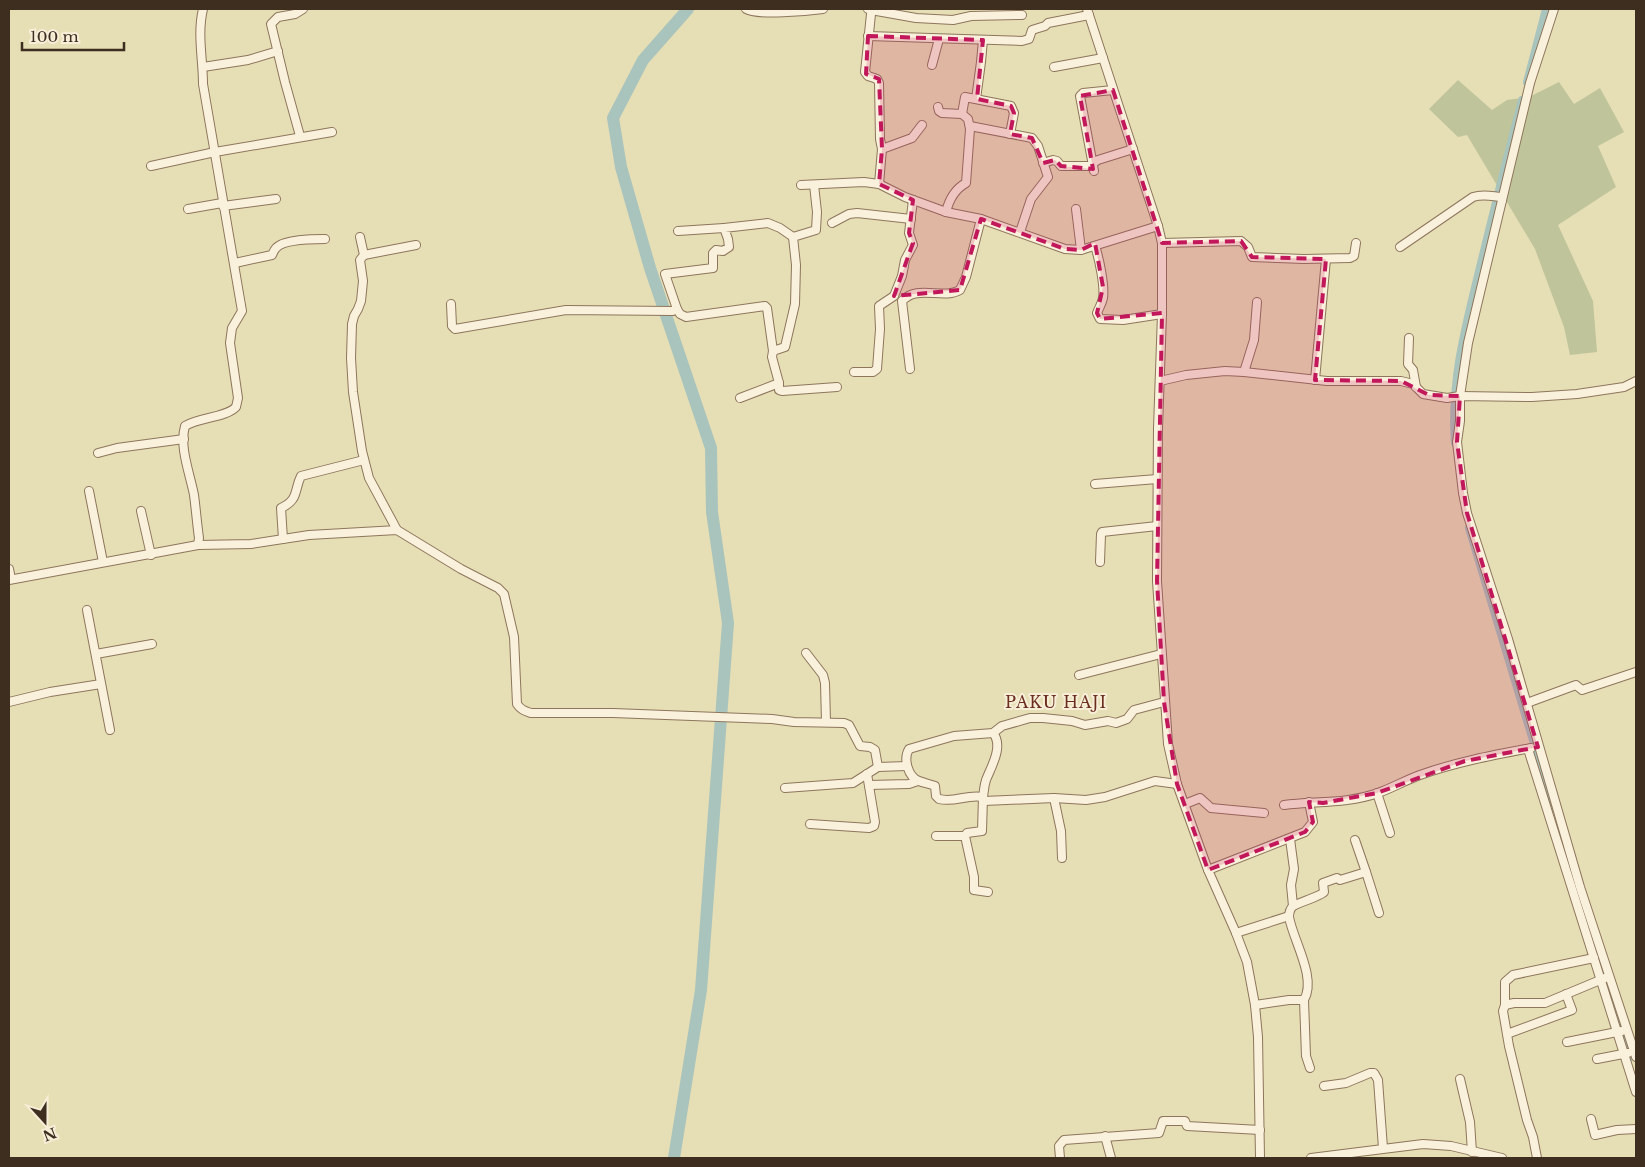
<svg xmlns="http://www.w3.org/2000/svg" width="1645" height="1167" font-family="'Libre Baskerville',serif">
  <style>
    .farmland { fill: #e6deb5 }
    .cemetery { fill: #bfc49a }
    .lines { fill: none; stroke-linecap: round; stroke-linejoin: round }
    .canal { stroke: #a9c4bc; stroke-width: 8 }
    .river { stroke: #a9c4bc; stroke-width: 12 }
    .minor-casing { stroke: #8d765c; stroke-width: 10 }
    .minor { stroke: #faf1dc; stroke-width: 8 }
    .marked { fill: #c2185b; fill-opacity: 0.2; stroke: #c2185b; stroke-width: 4; stroke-dasharray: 10 6; stroke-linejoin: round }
    .labels { text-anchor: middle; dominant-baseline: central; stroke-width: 4; stroke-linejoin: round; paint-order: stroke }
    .quarter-label { font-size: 16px; letter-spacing: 1px; fill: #6b2e1e; stroke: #f7eed8 }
  </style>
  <rect width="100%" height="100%" fill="#f0e4c8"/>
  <rect class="farmland" x="9" y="9" width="1627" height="1149"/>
  <polygon class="cemetery" points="1458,80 1492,110 1507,100 1529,97 1559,82 1574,104 1600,88 1624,132 1598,146 1616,187 1558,225 1593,301 1597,352 1570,355 1564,327 1535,249 1467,135 1458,137 1429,109"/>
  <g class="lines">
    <g class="canal">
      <polyline points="1527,82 1546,9"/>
      <path d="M 1455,443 C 1450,379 1467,321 1482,259 C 1495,206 1508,153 1522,100"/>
      <polyline points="1469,528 1553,807"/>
      <polyline points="1605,973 1629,1058"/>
    </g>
    <polyline class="river" points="674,1158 701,990 728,623 712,512 711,448 650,268 621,167 613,118 643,60 688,9"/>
    <defs>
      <g id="minor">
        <path d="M 746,9 C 757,16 808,11 823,9"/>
        <polyline points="868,9 871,10 871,14 865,72 868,76 877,79 879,83 880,139 882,149 879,184"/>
        <polyline points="1087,9 1158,226 1162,243 1162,314 1158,428 1157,581 1168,744 1177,784 1208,870 1236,933 1247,962 1255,1005 1258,1037 1260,1158"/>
        <polyline points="1554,9 1530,83 1468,343 1460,396 1460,421 1457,442 1463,493 1467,513 1508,639 1580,887 1636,1057"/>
        <polyline points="871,10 916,18 953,20 971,16 1022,15"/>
        <polyline points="868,36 1022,41 1029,39 1032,30 1045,26 1048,23 1089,15"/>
        <polyline points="932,65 939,39"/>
        <polyline points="203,67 248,60 278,51"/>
        <polyline points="1054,67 1103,58"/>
        <polyline points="976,99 981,62 983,40"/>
        <polyline points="938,107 939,111 942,113 962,114"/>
        <polyline points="970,126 1032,138 1038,146 1048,177 1031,199 1020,232"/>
        <polyline points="300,136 285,82 271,24 278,17 295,14 303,9"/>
        <polyline points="882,149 912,138 922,125"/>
        <polyline points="1043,163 1053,160 1057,161 1061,166 1089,166 1098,160 1133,149"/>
        <polyline points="151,166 215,152 332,132"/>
        <polyline points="1094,171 1080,96 1083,93 1113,90"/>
        <polyline points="801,185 864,182 879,184 905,197 946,212 981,219 1065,249 1081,250 1158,226"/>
        <polyline points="223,206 276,199"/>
        <polyline points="188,209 222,203"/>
        <polyline points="1076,209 1081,250"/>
        <path d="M 946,212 C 949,200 955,189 966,183 L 970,129 L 968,119 L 962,114 L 965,97 L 1011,106 L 1014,113 L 1010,134"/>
        <polyline points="832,223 849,214 857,213 911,219"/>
        <polyline points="678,231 724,228"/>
        <polyline points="360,237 364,255 360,260 363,281 361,301 358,309 354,316 352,324 351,358 353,392 362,451 369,478 397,530"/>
        <polyline points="1162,243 1241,241 1248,247 1252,257 1304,259 1350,258 1354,256 1356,243"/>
        <path d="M 1095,246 C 1099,258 1105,286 1103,298 C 1102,303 1099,308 1097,313 L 1100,319 L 1123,320 L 1162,314"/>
        <path d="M 1400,247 L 1473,197 C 1483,194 1490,196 1501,197 L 1502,200"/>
        <polyline points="364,255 416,245"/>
        <path d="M 235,263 L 272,255 C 273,253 274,250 276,248 C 284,239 313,239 325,239"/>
        <polyline points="451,304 452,326 455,329 566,310 673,311 677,309 665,274 713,268 713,253 716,250 723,251 729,247 728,239 724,228 768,223 780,228 793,237"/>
        <polyline points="677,309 680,314 686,317 765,306 767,308 773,351"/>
        <polyline points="1409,338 1408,364 1413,370 1416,387"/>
        <path d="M 910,369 L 902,301 C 917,284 943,300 960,290 L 966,277 L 981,219"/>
        <polyline points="854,372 873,372 877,369 880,329 879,306 894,296 902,276 905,260 913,245 909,233 913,200"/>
        <polyline points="1244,372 1254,340 1257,302"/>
        <polyline points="1315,380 1326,259"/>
        <polyline points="1160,381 1186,375 1225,371 1244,372 1327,381 1401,381 1413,384 1423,394 1447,398 1460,396 1532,397 1577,394 1624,387 1636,381"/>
        <polyline points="779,383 779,390 782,391 837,387"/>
        <polyline points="740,398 779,383 772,357 773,351 785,347 795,304 796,265 793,237 816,230 817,212 814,185"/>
        <polyline points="98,453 117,448 184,439"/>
        <polyline points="1095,484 1157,479"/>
        <polyline points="89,491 103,562"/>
        <polyline points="141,511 151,555"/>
        <path d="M 283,539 L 281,508 C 299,500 294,490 301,476 L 364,460"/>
        <path d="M 198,545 L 199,538 C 197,524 196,510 194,495 C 190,474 179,447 185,426 C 200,417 225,418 236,407 L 238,398 L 230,343 L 232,328 L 242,311 L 203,84 C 203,59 197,34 203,9"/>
        <polyline points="1100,562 1101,534 1102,532 1157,526"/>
        <polyline points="9,569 11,579"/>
        <path d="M 9,580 L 198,545 L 251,544 L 309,535 L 397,530 L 461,569 L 498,588 L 504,594 L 514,637 L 517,704 C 521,710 525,711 531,713 L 613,713 L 772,719 L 794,722 L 844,723 L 849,725 L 860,746 L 870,747 L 875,750 L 878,767"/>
        <polyline points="87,610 110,730"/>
        <polyline points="806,653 823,675 825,683 826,722"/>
        <polyline points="96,654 152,644"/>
        <polyline points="1079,675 1161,654"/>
        <polyline points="9,702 50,692 101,684"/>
        <polyline points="1527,703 1576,685 1582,690 1636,672"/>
        <polyline points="1528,749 1636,1092"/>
        <polyline points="869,785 909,784 918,781"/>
        <polyline points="785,788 853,783 878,767 907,766"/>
        <polyline points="1377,793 1390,833"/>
        <path d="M 983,797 C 984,791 984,786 986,780 C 991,767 1004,746 993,733"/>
        <polyline points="1054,798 1061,831 1062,858"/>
        <polyline points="984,801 1054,798 1086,800 1105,797 1155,781 1177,784"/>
        <polyline points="1185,804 1200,798 1211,808 1264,813"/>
        <path d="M 1284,805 C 1315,801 1347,804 1378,793 C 1392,788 1406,780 1420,775 C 1456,762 1494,755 1531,748"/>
        <polyline points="810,824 869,828 874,826 875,822 867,774"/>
        <path d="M 936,836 L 965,836 L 967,833 L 982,831 L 983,797 C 966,794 955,803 939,799 L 936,796 L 935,786 C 930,784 924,783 919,781 C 908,777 903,759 909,749 L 954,736 L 993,733 L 1002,726 L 1030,718 L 1043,718 L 1072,721 L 1085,725 L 1108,721 L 1116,723 L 1127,719 L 1134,710 L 1164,702"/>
        <polyline points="965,836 974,877 974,890 988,892"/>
        <path d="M 1290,839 L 1294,869 L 1291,885 L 1293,906 C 1290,909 1289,912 1289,917 C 1293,940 1317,978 1304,1000"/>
        <polyline points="1208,870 1305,832 1313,822 1309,802"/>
        <polyline points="1366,872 1379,913"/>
        <path d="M 1293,906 C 1300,902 1321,896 1324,892 L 1323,883 L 1337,878 L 1340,880 L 1366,872 L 1355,840"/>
        <polyline points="1236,933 1289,916"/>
        <polyline points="1255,1005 1289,1000 1304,1000 1306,1056 1310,1068"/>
        <polyline points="1505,1005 1514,1003 1545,1003 1605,978"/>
        <polyline points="1507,1034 1572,1010 1566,994"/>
        <polyline points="1567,1042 1622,1031"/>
        <polyline points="1597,1059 1628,1053"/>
        <polyline points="1460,1079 1470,1122 1472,1152"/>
        <polyline points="1324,1086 1346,1083 1370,1073 1374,1073 1378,1080 1383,1148"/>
        <polyline points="1591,1119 1595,1135 1617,1130 1636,1129"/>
        <polyline points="1105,1136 1111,1158"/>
        <polyline points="1060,1158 1059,1146 1064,1140 1159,1133 1163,1121 1185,1121 1187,1126 1260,1130"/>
        <polyline points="1311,1158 1423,1144 1451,1146 1502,1158"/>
        <polyline points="1537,1158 1533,1137 1527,1120 1509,1046 1503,1011 1505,1005 1505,982 1513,975 1594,958"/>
      </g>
    </defs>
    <use href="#minor" class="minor-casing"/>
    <use href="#minor" class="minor"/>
  </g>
  <path class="marked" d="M 868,36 L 983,40 L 977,99 L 1011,106 L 1014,113 L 1010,134 L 1032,138 L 1043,163 L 1055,160 L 1061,166 L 1093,169 L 1080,96 L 1113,90 L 1162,243 L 1241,241 L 1252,257 L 1326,259 L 1315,380 L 1401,381 L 1429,395 L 1460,396 L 1457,442 L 1467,513 L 1538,747 L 1465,761 L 1377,793 L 1323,803 L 1309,802 L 1313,822 L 1305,832 L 1208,870 L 1177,784 L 1164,702 L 1157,581 L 1162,313 L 1100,319 L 1097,313 L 1103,287 L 1095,243 L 1081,250 L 1065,249 L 981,219 L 960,290 L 894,296 L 913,243 L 909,233 L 913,200 L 879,184 L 882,149 L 879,79 L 866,74 Z"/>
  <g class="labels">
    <g class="quarter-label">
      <text x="1056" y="702">PAKU HAJI</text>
    </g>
  </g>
  <rect width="1645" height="1167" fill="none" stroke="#3d2e20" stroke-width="20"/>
  <g transform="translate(45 1122) rotate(159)" stroke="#f7eed8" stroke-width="4" paint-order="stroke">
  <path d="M0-4L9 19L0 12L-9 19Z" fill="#3d2e20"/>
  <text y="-8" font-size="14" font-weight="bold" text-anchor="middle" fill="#3d2e20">N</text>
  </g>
  <path d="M22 42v8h102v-8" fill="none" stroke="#3d2e20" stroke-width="2.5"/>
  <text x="30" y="42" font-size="15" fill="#3d2e20" stroke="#f7eed8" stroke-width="4" paint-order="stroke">100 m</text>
</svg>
